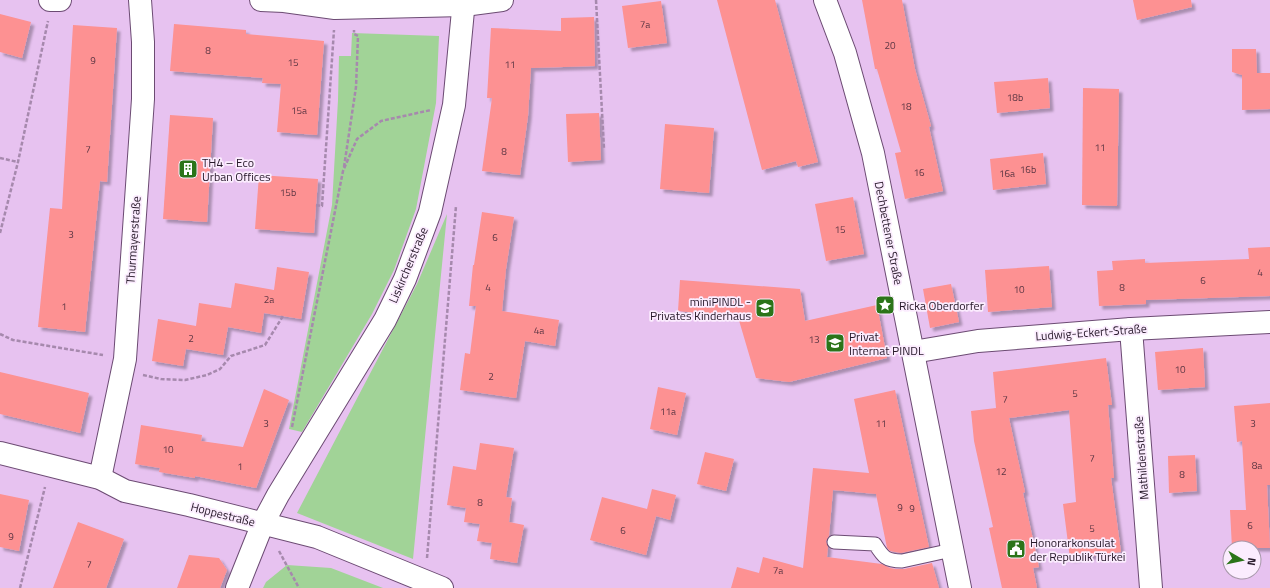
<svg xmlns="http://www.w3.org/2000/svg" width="1270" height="588" font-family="'Titillium Web',sans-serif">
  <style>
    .green { fill: #a1d397 }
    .building { fill: #fd9192; filter: url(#shadow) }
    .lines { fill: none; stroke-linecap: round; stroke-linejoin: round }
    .lane-casing { stroke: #6c4b73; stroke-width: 15 }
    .street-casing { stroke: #6c4b73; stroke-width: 24 }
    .path { stroke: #a689ad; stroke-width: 2.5; stroke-dasharray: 4 2; stroke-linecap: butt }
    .lane { stroke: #fff; stroke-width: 13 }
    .street { stroke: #fff; stroke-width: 22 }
    .labels { text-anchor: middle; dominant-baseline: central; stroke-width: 3.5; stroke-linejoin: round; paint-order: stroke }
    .number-label { font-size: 10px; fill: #5c3643 }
    .poi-label { font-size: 12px; fill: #261829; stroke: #fbecfe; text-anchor: start }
    .street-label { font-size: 12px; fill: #261829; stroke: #fbecfe }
  </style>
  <defs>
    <filter id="shadow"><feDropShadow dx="3.5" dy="3.5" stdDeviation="1" flood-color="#0004"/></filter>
  </defs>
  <rect width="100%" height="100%" fill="#e7c2f0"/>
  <g class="green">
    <polygon points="352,33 439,36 436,103 416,209 394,270 372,314 302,432 289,429 332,205 338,100 339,56 351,56"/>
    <polygon points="447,214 413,559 297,513 417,284"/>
    <polygon points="287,565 331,568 383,588 263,588 266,582"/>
  </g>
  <g class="building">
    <polygon points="717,0 775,0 818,162 798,167 796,161 762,170"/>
    <polygon points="862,0 902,0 915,69 931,126 929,127 943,191 905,199 895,153 901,152 877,69 875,69"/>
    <polygon points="1133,0 1191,0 1192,7 1137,20"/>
    <polygon points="661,1 667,43 628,48 622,6"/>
    <polygon points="0,14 31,22 22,58 0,52"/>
    <polygon points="594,17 595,66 531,68 528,116 520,175 482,171 492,98 487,98 491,28 561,31 561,18"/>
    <polygon points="174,24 246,30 246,34 324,41 317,135 277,132 281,84 262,83 263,78 170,71"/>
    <polygon points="73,25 117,28 107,182 100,181 85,332 38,327 50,208 62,209"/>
    <polygon points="1232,49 1256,49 1257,73 1270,73 1270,109 1242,110 1242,75 1232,72"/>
    <polygon points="1048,78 1050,108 997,113 994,82"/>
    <polygon points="1083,88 1119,89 1117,206 1082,205"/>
    <polygon points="599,113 601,160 568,162 566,114"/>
    <polygon points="170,115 213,118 207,222 163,219"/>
    <polygon points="665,124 714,128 709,193 660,189"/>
    <polygon points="1043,153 1046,184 993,190 990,159"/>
    <polygon points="259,175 318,179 314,233 255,229"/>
    <polygon points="853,197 864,254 826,261 815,204"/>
    <polygon points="482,212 514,217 506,269 502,311 559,320 555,346 525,341 516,398 460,390 465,353 470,354 476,306 469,306 473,265 474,265"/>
    <polygon points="1270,247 1270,296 1146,300 1146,304 1099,306 1097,271 1113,270 1112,261 1145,259 1145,263 1249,259 1248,248"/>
    <polygon points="1049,266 1052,307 988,312 985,270"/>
    <polygon points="277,267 309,272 301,319 264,313 261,333 228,327 223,355 186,349 183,366 152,361 158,319 196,326 199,303 231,308 235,283 274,290"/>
    <polygon points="680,280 800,289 805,321 877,305 887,358 789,382 756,378 738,317 678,311"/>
    <polygon points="951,284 959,322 930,328 923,289"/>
    <polygon points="1203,348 1205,387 1158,390 1155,352"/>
    <polygon points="1106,358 1112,405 1108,405 1114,478 1111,478 1121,552 1070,559 1063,504 1076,502 1069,410 1009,418 1025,492 1023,493 1039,567 1033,568 1037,588 1002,588 989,528 993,527 974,441 971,411 996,408 993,372"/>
    <polygon points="0,372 89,393 80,433 0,414"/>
    <polygon points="658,387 686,393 677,435 650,429"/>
    <polygon points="264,389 289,400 256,488 195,476 195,478 159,472 160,468 135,464 141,425 202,435 201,441 243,447"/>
    <polygon points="895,390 929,547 901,553 890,551 887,548 876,494 833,490 829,536 826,541 828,547 827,557 882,564 890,568 896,569 904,569 932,563 939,588 731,588 737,567 759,573 763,557 803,568 813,468 869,473 854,399"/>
    <polygon points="1270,403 1270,485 1267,485 1270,548 1232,548 1230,510 1246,510 1242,441 1237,442 1234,406"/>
    <polygon points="480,443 514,448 506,497 512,498 509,522 524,525 517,563 490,559 492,543 477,541 480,524 464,522 466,508 447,505 453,466 476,470"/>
    <polygon points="705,452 734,459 726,491 697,484"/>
    <polygon points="1195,455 1197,491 1169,493 1168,456"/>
    <polygon points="652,489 676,495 670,520 656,516 646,555 590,540 602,497 647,509"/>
    <polygon points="0,494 29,500 19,551 0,547"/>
    <polygon points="78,522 124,539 106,588 53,588"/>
    <polygon points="189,555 219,558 227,570 220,588 177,588"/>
  </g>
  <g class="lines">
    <defs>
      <path id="lane" d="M 834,542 L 875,544 C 883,557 886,561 902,561 L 952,550"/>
      <g id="street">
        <polyline points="50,0 60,0"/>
        <polyline points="261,0 284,1 335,8 464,5 502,0"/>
        <polyline points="825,0 845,53 873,153 960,588"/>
        <polyline points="1131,329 1151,588"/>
        <polyline points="913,352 978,341 1131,329 1270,322"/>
        <polyline points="0,453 100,478 125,491 189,505 317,537 442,588"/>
        <polyline points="100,478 125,359 143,99 143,42 140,0"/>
        <polyline points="237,588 263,523 278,495 385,320 405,279 430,212 454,105 464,0"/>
      </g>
    </defs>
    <use href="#lane" class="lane-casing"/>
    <use href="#street" class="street-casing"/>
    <g class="path">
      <polyline points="596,0 604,149"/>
      <polyline points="0,158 18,162"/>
      <polyline points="344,167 356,87 358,36 354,34 354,30"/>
      <polyline points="316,205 322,206 334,30"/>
      <polyline points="0,233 18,162 48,21"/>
      <polyline points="0,334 13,340 103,355"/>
      <polyline points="143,375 161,379 185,380 207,375 220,369 231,356 265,345 283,316"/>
      <polyline points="292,427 343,171 357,139 381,121 431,110"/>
      <polyline points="279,551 299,588"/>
      <polyline points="427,558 456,206"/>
      <polyline points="20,588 45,487"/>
    </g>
    <use href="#lane" class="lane"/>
    <use href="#street" class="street"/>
  </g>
  <defs>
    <symbol id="building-square" viewBox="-11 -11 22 22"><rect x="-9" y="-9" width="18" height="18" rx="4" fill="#2b7419" stroke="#fbecfe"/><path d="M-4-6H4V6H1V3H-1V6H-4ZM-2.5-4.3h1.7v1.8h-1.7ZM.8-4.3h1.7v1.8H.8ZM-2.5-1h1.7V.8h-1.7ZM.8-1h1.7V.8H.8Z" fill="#fff"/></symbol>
    <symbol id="sight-square" viewBox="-11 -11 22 22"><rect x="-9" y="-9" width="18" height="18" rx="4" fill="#2b7419" stroke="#fbecfe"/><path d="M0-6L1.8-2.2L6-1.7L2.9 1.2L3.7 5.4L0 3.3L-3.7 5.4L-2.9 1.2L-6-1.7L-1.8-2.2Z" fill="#fff"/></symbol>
    <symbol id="school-square" viewBox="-11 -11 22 22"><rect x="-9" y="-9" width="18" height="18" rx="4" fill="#2b7419" stroke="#fbecfe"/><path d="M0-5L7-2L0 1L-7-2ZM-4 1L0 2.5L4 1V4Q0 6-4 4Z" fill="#fff"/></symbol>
    <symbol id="civic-square" viewBox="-11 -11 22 22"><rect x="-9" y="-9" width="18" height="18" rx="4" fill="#2b7419" stroke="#fbecfe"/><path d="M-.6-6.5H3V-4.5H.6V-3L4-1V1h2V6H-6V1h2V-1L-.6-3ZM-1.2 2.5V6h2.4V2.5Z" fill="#fff"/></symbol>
  </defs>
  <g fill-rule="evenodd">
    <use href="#building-square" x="177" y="158" width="22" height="22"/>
    <use href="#sight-square" x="874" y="294" width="22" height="22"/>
    <use href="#school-square" x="754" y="297" width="22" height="22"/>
    <use href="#school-square" x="824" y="332" width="22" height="22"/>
    <use href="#civic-square" x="1005" y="538" width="22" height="22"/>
  </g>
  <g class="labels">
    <g class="number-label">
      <text x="645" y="24">7a</text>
      <text x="890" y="45">20</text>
      <text x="208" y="50">8</text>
      <text x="93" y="60">9</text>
      <text x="293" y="62">15</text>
      <text x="510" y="64">11</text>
      <text x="1015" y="97">18b</text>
      <text x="906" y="106">18</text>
      <text x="299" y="110">15a</text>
      <text x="1100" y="147">11</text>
      <text x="88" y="149">7</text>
      <text x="504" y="151">8</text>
      <text x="1028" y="169">16b</text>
      <text x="919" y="172">16</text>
      <text x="1007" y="173">16a</text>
      <text x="288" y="192">15b</text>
      <text x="840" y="229">15</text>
      <text x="71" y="234">3</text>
      <text x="495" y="237">6</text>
      <text x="1260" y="272">4</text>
      <text x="1203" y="280">6</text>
      <text x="488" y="287">4</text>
      <text x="1122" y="287">8</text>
      <text x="1019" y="289">10</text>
      <text x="269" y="299">2a</text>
      <text x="64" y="306">1</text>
      <text x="539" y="330">4a</text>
      <text x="191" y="338">2</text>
      <text x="814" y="339">13</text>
      <text x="1180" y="369">10</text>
      <text x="491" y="376">2</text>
      <text x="1075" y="393">5</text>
      <text x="1005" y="399">7</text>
      <text x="668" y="411">11a</text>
      <text x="266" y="423">3</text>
      <text x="881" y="423">11</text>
      <text x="1253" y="423">3</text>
      <text x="168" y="449">10</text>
      <text x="1092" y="458">7</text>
      <text x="1257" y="465">8a</text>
      <text x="240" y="466">1</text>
      <text x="1001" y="471">12</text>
      <text x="1182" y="474">8</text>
      <text x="480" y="502">8</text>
      <text x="900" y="507">9</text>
      <text x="912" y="508">9</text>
      <text x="1250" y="525">6</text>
      <text x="1092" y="528">5</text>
      <text x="623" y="530">6</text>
      <text x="11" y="536">9</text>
      <text x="89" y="564">7</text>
      <text x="778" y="570">7a</text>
    </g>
    <g class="poi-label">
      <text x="202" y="162">TH4 – Eco<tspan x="202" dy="14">Urban Offices</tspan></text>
      <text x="751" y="301" text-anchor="end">miniPINDL -<tspan x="751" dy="14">Privates Kinderhaus</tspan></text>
      <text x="899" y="305">Ricka Oberdorfer</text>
      <text x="849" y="336">Privat<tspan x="849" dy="14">Internat PINDL</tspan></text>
      <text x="1030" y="542">Honorarkonsulat<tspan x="1030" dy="14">der Republik Türkei</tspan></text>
    </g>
    <g class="street-label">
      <text transform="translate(889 233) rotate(79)">Dechbettener Straße</text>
      <text transform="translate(133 240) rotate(-86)">Thurmayerstraße</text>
      <text transform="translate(408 265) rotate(-67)">Liskircherstraße</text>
      <text transform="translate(1091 332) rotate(-4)">Ludwig-Eckert-Straße</text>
      <text transform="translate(1141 458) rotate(-94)">Mathildenstraße</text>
      <text transform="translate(223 514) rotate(14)">Hoppestraße</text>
    </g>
  </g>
  <g transform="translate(1242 560) rotate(99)"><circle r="19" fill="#fbecfe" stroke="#a697a9"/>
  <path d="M0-3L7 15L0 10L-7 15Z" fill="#2b7419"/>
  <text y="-6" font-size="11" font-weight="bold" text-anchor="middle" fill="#261829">N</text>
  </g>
</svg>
